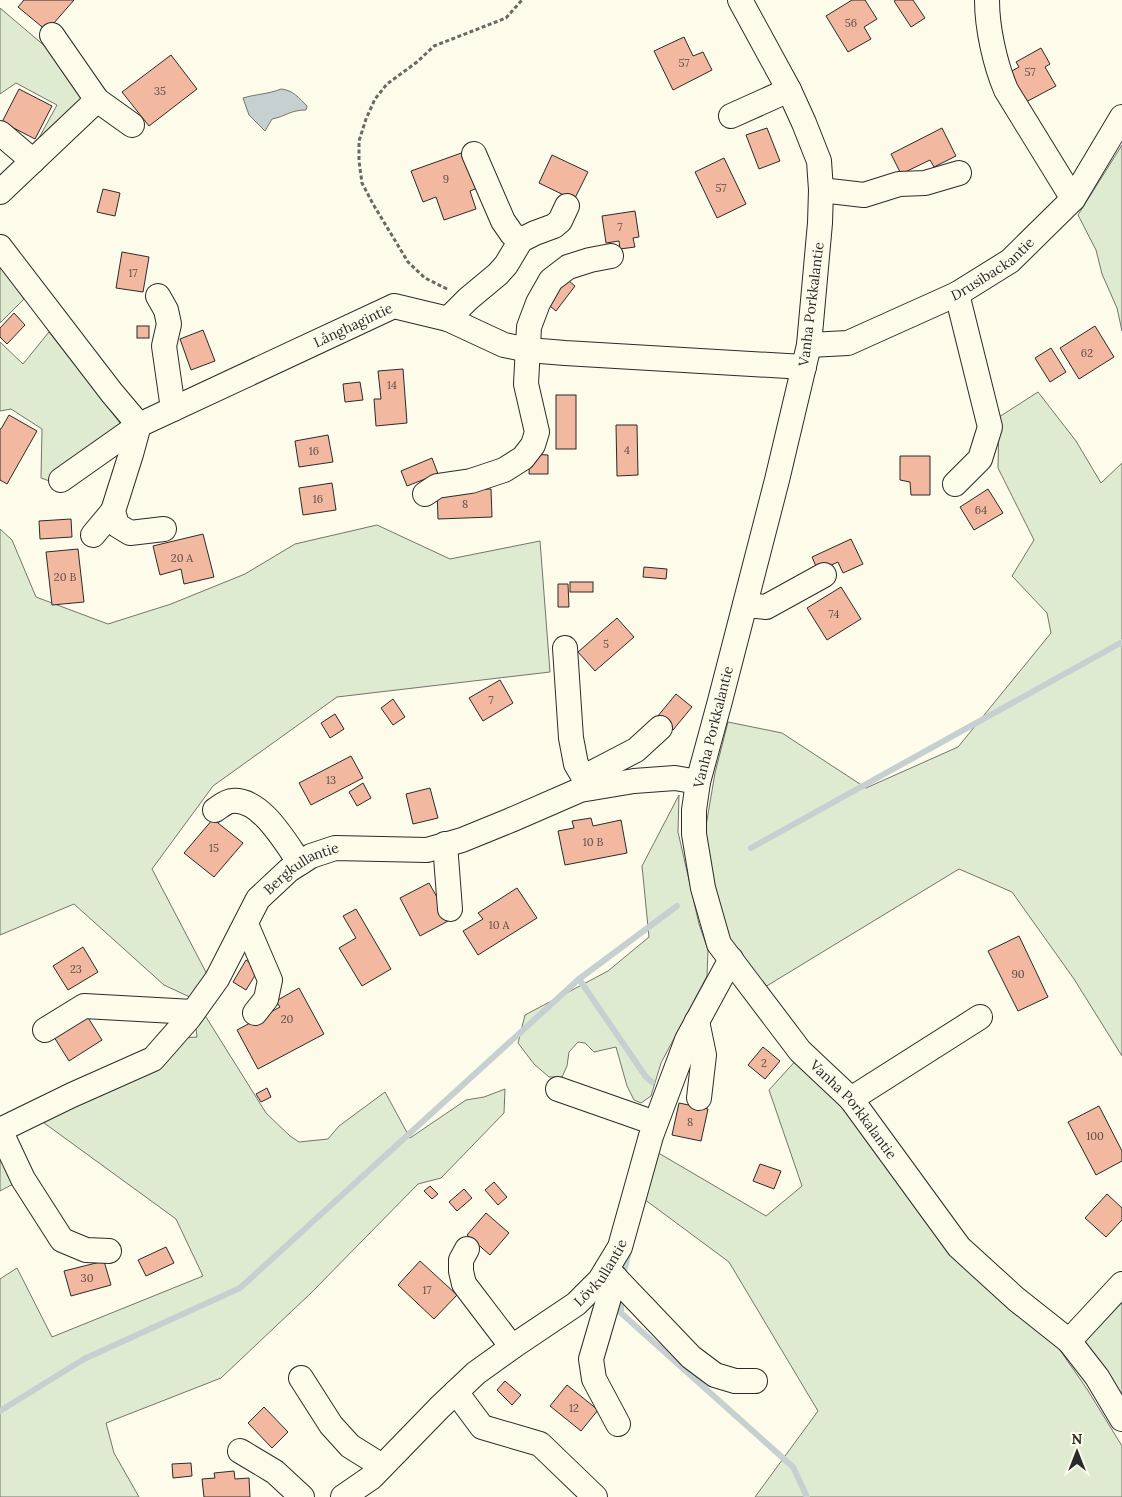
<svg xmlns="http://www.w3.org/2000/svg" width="1122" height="1497" font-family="Lora,serif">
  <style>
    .green { fill: #deebd1; stroke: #74746e }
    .water { fill: #c7d0d0; stroke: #74746e }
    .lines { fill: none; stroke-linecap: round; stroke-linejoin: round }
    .stream { stroke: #c7d0d0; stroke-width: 6 }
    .building { fill: #f2b8a0; stroke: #2b2b2b }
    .minor-casing { stroke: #2b2b2b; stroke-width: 26 }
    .path { stroke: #6a6964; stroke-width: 3; stroke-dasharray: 4 2.5; stroke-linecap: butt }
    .minor { stroke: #fdfbea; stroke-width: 24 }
    .labels { text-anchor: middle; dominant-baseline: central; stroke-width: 4; stroke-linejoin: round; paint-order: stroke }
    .number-label { font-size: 11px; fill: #5d4e48 }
    .street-label { font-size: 14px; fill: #2b2b2b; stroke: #fdfbea }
  </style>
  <rect width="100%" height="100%" fill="#fdfbea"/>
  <g class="green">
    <polygon points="0,8 66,64 88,98 34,147 57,105 16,83 0,94"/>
    <polygon points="1122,145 1122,331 1117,308 1102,274 1096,250 1078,215"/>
    <polygon points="0,267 24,299 0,323"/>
    <polygon points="49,332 120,423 112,439 52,482 41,478 42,429 11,409 0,411 0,342 23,364"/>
    <polygon points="1038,392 1076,441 1101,483 1122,463 1122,1056 1074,979 1012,892 959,869 765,987 727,937 707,863 706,826 715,773 728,722 782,733 866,788 958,747 1051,633 1047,613 1012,576 1034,540 998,468 999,417"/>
    <polygon points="377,525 450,559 540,541 550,672 337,697 213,786 152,869 209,978 194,999 164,985 74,904 0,935 0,529 12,540 36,597 108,624 171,604 245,574 295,544"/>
    <polygon points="679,795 678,832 699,924 708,950 707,976 661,1063 651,1096 641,1103 634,1100 627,1086 616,1047 594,1052 585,1043 578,1042 569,1052 567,1066 562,1077 549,1077 534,1064 518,1043 525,1015 608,971 649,937 642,866"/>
    <polygon points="201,1009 266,1113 290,1136 299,1142 328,1139 339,1126 385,1092 410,1138 466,1100 484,1097 505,1089 504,1113 441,1178 418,1184 311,1293 221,1378 106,1423 114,1453 139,1497 0,1497 0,1279 17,1268 52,1337 203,1276 176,1219 40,1120 131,1082 157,1062 181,1038 197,1037 195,1019"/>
    <polygon points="799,1057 1055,1343 1087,1389 1122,1446 1122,1497 755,1497 818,1411 729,1262 644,1199 655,1151 766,1216 802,1186 769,1090"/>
    <polygon points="0,1144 19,1181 0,1191"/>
    <polygon points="1122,1294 1122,1408 1078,1340"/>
  </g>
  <path class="water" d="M 281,89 C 293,90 299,98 307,106 L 306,110 C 290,110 287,116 272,119 L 265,131 L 249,115 L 243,98 C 256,94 269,94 281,89 Z"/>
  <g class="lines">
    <g class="stream">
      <polyline points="751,848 1122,642"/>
      <polyline points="652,1082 646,1077 579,979 677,906"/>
      <polyline points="624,1272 629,1251"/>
      <polyline points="621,1294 621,1313 793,1467 807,1497"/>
      <polyline points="0,1411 84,1359 240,1288 579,979"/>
    </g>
  </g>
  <g class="building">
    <polygon points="24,0 74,0 47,31 18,7"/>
    <polygon points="852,0 865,0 877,19 864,27 871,39 848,52 826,16"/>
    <polygon points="896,0 913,0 925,18 911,27 894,1"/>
    <polygon points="684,37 693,56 703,52 712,70 673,90 654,51"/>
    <polygon points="1041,48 1050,64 1045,67 1056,86 1026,102 1003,76 1019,67 1016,62"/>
    <polygon points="171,55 197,89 149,126 122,92"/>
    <polygon points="19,89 52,106 35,139 2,122"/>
    <polygon points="767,128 780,161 759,169 746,135"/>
    <polygon points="942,128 956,156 934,167 930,160 901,174 891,154"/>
    <polygon points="467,151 480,187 470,191 476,209 444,220 436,197 423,202 411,171"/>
    <polygon points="552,155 588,172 574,200 539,183"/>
    <polygon points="724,158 746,204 717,218 695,172"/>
    <polygon points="103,189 120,193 115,216 97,212"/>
    <polygon points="635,211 639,237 633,238 635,247 620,249 619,241 606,243 602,216"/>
    <polygon points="122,252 149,257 143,292 116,288"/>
    <polygon points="563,276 575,286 556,311 544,301"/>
    <polygon points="14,313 25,325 7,344 0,337 0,328"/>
    <rect x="137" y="326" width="12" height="12"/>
    <polygon points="1095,326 1114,357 1079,379 1060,348"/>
    <polygon points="203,330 215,361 191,370 180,339"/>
    <polygon points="1051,348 1066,372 1050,382 1035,358"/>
    <polygon points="403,369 407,423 376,426 374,399 381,399 378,371"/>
    <polygon points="360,382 363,400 345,402 343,384"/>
    <rect x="556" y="395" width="20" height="54"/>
    <polygon points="9,415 37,431 7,484 0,480 0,429 1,429"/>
    <polygon points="616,425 637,425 638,475 617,476"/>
    <polygon points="328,435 333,462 299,467 295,441"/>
    <polygon points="530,454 548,455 548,474 529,474"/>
    <polygon points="900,456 930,456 930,495 911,495 910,482 900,480"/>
    <polygon points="432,458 438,474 407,486 401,471"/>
    <polygon points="332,483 336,510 303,515 299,488"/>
    <polygon points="491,489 492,517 438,519 437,490"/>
    <polygon points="988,489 1003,513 974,530 960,507"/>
    <polygon points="71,519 72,537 40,539 39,521"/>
    <polygon points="203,534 214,577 184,584 181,569 160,575 153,546"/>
    <polygon points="851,539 863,564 843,573 838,562 818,571 812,557"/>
    <polygon points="78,549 84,602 52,605 46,552"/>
    <polygon points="644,567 667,569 666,579 643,577"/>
    <rect x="570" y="582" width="23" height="10"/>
    <polygon points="558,584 568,584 569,607 558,607"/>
    <polygon points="841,587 861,619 827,640 807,608"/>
    <polygon points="617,618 634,637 595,671 578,652"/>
    <polygon points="500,680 513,703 483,721 469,698"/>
    <polygon points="676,694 692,707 673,730 657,717"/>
    <polygon points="393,699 405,717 393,725 381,708"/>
    <polygon points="335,714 344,729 330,738 321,723"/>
    <polygon points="351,756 363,778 311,805 299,783"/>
    <polygon points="363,783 371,798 357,806 349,792"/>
    <polygon points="430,788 438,818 413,824 406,794"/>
    <polygon points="591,818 593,826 621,820 627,853 565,865 558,831 574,828 572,821"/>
    <polygon points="213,819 243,843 214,877 184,853"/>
    <polygon points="429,883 450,920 420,936 400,898"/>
    <polygon points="517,888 537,918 478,955 463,931 483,919 478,913"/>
    <polygon points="356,909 391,969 362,986 339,948 356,938 343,916"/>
    <polygon points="1019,936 1048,997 1018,1011 988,951"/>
    <polygon points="83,947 98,972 68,990 53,966"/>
    <polygon points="246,960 259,969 246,990 233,982"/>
    <polygon points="299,988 324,1034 258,1069 237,1030 280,1007 276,1001"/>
    <polygon points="87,1016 102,1040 69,1061 54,1037"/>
    <polygon points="763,1047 780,1061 765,1079 748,1065"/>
    <polygon points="267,1088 271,1097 261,1102 256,1094"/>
    <polygon points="679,1103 708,1109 701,1141 672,1135"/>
    <polygon points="1099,1106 1122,1151 1122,1161 1096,1175 1068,1122"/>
    <polygon points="760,1164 781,1171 774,1189 753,1181"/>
    <polygon points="494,1182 507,1197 498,1205 485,1190"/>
    <polygon points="430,1186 438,1194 432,1199 424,1191"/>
    <polygon points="464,1189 472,1198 457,1211 449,1202"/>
    <polygon points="1107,1194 1122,1208 1122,1220 1106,1237 1085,1218"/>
    <polygon points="486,1213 509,1233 490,1255 467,1235"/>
    <polygon points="166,1247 174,1263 146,1276 138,1260"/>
    <polygon points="104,1261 111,1285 71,1296 64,1271"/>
    <polygon points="420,1261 457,1295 434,1319 398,1285"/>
    <polygon points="505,1381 521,1395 512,1405 497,1390"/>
    <polygon points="567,1385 598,1410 581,1431 550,1406"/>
    <polygon points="264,1407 288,1432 272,1448 248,1423"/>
    <polygon points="191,1463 192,1476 173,1478 172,1464"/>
    <polygon points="234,1471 235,1479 249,1478 250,1497 204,1497 202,1479 215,1478 214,1473"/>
  </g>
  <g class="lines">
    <defs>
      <g id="minor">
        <path id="s1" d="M 740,0 L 789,90 L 804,123 L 819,161 L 821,190 L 820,223 L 809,345 L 777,480 L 720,701 L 698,782 L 694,810 L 694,834 L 703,888 L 719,944 L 800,1051 L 851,1099 L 959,1247 L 1016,1299 L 1069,1341 L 1097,1377 L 1122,1419"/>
        <path d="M 987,0 C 987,28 995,64 1006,90 L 1073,199"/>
        <polyline points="52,35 97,100 132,125"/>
        <polyline points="731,116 789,90"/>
        <polyline points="0,133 33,161"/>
        <polyline points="474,154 503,221 512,234 521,240"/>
        <polyline points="821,190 864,195 899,184 925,183 959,173"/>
        <polyline points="0,192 97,100"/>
        <path id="s2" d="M 0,247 L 112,393 L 139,425 L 394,306 L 448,319 L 504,345 L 528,350 L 565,353 L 804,367"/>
        <polyline points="158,296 166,310 169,324 164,346 173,409"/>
        <polyline points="448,319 468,299 498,274 506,265 521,240 535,233 554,226 560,221 567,206"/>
        <path id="s3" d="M 809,345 L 848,343 L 957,294 L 1010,261 L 1073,199 L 1122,117"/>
        <polyline points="139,425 131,454 113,511 117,525 130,533 164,529"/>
        <polyline points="61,480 139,425"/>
        <polyline points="955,484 980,459 990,427 957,294"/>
        <polyline points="425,494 437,486 471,481 504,470 523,458 533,445 537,432 526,384 529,327 538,303 551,280 568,267 590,260 611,256"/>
        <polyline points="93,535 113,511"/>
        <polyline points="745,605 766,607 824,575"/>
        <polyline points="565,648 571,738 576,764 590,788"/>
        <polyline points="584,777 636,750 660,728"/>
        <path d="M 215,810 C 220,807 226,801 232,801 C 261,798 285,842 300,863"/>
        <polyline points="445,844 450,909"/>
        <polyline points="246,924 270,980 266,999 255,1013"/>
        <polyline points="697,1021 704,1055 699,1098"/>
        <polyline points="45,1030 84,1006 193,1012"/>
        <polyline points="558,1089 655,1123"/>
        <polyline points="851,1099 980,1017"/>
        <path id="s4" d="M 0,1130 L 72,1095 L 153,1059 L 189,1018 L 217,979 L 258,899 L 289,870 L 311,856 L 335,848 L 427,850 L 462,840 L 511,820 L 580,790 L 634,781 L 675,778 L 698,782"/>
        <polyline points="0,1130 23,1179 62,1240 86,1250 109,1251"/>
        <polyline points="467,1249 461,1260 461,1271 464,1284 512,1347"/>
        <polyline points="607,1269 691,1357 715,1375 735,1381 755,1381"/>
        <polyline points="615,1277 591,1359 594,1379 618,1424"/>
        <polyline points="1069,1341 1122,1284"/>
        <polyline points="301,1378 331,1425 350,1446 382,1466"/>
        <polyline points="456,1392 482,1427 540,1444 595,1497"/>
        <polyline points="240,1451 275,1472 302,1497"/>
        <path id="s5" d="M 343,1497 L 372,1477 L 440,1407 L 476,1373 L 515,1345 L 576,1304 L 600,1280 L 620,1247 L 651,1136 L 687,1040 L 731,959"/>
      </g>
    </defs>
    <use href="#minor" class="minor-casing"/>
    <polyline class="path" points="447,289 425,278 408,262 373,204 362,183 359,161 359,141 366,119 375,99 387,84 417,62 434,46 506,18 522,0"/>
    <use href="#minor" class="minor"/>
  </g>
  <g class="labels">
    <g class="number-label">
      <text x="851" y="23">56</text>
      <text x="684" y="63">57</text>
      <text x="1030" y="72">57</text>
      <text x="160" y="91">35</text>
      <text x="446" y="179">9</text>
      <text x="721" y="188">57</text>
      <text x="620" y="227">7</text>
      <text x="133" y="273">17</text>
      <text x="1087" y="353">62</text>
      <text x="392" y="385">14</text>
      <text x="627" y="450">4</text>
      <text x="314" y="451">16</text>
      <text x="318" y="499">16</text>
      <text x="465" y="504">8</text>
      <text x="981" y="510">64</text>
      <text x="182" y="558">20 A</text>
      <text x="65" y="577">20 B</text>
      <text x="834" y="614">74</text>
      <text x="606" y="644">5</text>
      <text x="491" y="700">7</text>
      <text x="331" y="780">13</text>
      <text x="593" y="842">10 B</text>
      <text x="214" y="848">15</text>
      <text x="499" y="925">10 A</text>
      <text x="76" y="969">23</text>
      <text x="1018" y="974">90</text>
      <text x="287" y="1019">20</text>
      <text x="764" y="1063">2</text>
      <text x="690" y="1122">8</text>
      <text x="1095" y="1136">100</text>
      <text x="87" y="1278">30</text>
      <text x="427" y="1290">17</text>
      <text x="574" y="1408">12</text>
    </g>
    <g class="street-label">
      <text stroke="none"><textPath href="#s3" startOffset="202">Drusibackantie</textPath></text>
      <text transform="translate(811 304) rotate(-83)">Vanha Porkkalantie</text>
      <text stroke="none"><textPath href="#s2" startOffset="462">Långhagintie</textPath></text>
      <text transform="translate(713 727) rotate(-76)">Vanha Porkkalantie</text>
      <text stroke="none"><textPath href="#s4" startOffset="415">Bergkullantie</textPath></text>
      <text stroke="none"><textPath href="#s1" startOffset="1194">Vanha Porkkalantie</textPath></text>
      <text stroke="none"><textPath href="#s5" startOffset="344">Lövkullantie</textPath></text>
    </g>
  </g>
  <g transform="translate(1077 1452)" stroke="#fdfbea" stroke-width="4" paint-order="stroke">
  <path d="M0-4L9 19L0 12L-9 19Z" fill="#2b2b2b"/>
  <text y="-8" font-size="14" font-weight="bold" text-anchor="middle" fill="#2b2b2b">N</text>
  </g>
</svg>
